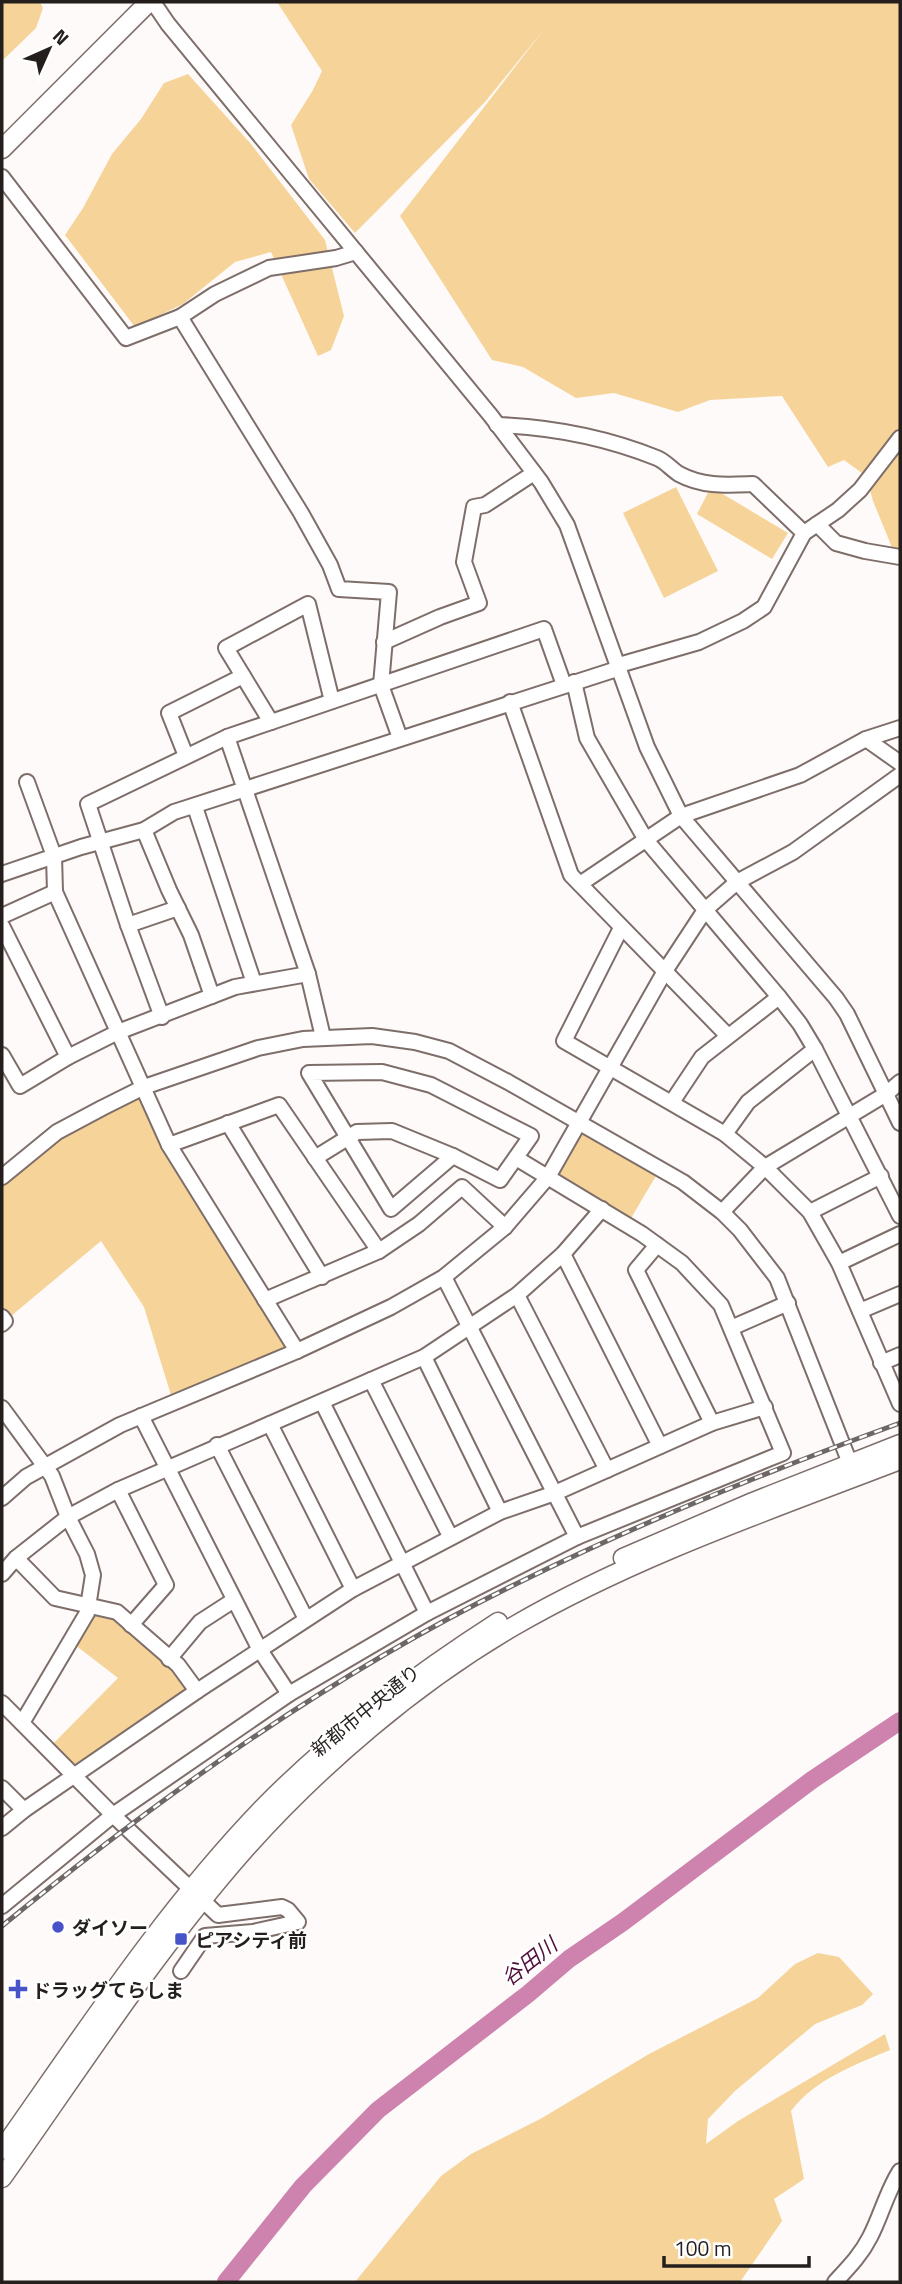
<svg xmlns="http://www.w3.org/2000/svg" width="902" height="2284" font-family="'Titillium Web','Noto Sans JP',sans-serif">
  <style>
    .green { fill: #f6d499 }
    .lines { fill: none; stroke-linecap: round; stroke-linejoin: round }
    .river { stroke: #cd83ad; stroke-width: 18 }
    .minor-casing { stroke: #7e6e6a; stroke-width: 18 }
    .major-casing { stroke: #7e6e6a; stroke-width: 21 }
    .minor { stroke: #fff; stroke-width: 14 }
    .major { stroke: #fff; stroke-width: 18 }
    .rail-casing { stroke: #6d6867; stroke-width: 5 }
    .rail { stroke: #fff; stroke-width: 2.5; stroke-dasharray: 8; stroke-linecap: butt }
    .poi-dot { fill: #4753c8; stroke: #fff; stroke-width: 2.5 }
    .labels { text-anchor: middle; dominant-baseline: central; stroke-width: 5; stroke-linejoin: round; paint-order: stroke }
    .street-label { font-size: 19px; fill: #241e1c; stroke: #fff }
    .poi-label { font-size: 19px; font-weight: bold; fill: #241e1c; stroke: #fff; text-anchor: start }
    .water-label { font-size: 21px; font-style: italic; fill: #500f3a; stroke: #fff }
  </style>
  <rect width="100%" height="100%" fill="#fdfaf9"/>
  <g class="green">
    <polygon points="2,2 40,2 43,8 36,28 2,61"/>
    <polygon points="277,2 900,2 900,567 873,501 866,476 844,460 828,467 782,396 710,400 678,412 614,393 576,398 523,367 492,360 400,216 545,28 485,102 355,233 309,179 291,125 313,90 322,71"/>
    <polygon points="188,74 251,144 325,240 344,316 331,350 318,356 271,252 235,262 183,304 135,327 65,235 83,208 112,154 141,119 164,83"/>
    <polygon points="676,487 718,571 664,598 623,513"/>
    <polygon points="711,487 788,533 772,559 697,514"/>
    <polygon points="144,1087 169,1145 297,1351 174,1405 144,1307 101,1241 5,1321 2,1317 2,1177 57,1132"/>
    <polygon points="579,1122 660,1169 627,1225 548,1177"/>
    <polygon points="117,1612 197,1691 74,1776 48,1749 118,1678 70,1641 87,1613"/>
    <path d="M 818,1953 L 839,1957 L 873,1994 L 862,2005 L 815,2024 L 735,2091 L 708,2119 L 706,2144 L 738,2121 L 885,2034 L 890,2050 C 855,2065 815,2079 791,2111 L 804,2179 L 774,2199 L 782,2221 L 740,2282 L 355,2282 L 441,2176 L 471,2154 L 542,2118 L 649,2054 L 758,1998 L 795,1964 Z"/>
  </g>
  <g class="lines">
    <polyline class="river" points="226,2282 303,2186 378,2110 528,1994 569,1959 623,1922 812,1780 900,1721"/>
    <defs>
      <g id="minor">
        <polyline points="153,2 168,24 491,416 541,482 567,525 647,747 681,816 836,998 847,1014 900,1123"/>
        <polyline points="2,177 126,338 180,317 215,294 269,268 336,258 356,252"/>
        <polyline points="180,317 301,513 330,565 339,589 389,592 381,685 400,738"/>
        <path d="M 497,425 C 551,427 607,438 657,458 C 665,461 671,469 679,474 C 703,487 727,485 753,484 L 804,533"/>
        <polyline points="817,524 836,543 865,551 900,557"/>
        <polyline points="384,642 440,617 479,603 464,562 474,507 485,505 534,473"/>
        <polyline points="619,665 699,642 743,621 764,607 804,533 838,510 860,490 900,438"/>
        <polyline points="574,682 587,738 646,840 779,997"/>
        <polyline points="510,702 571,875 728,1036"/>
        <polyline points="271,722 226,648 308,604 332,701"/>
        <polyline points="227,737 308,974 323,1037"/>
        <polyline points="866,739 900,763"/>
        <polyline points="186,756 169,713 243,676"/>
        <polyline points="27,782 54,856 55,892 169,1145 297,1351"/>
        <polyline points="195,807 254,983"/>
        <polyline points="144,830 169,890 191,935 212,996"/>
        <polyline points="2,874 81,847 144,830 174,812 620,668"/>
        <polyline points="580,884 681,816 800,775 866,739 900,728"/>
        <polyline points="2,916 55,892"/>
        <polyline points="128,925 178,908"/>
        <polyline points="2,926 68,1057"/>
        <polyline points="621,928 564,1041 725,1134 765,1167 810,1212 839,1263 900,1404"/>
        <polyline points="162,1017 128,925 88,804 227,737 544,629 564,685"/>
        <polyline points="2,1055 20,1086 68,1057 118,1032 235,987 308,974"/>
        <polygon points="382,1072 431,1085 531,1136 500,1180 453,1156 391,1209 309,1073"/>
        <polyline points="672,1102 702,1057 779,997 800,1024 815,1049 900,1216"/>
        <polyline points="228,1123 322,1277"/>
        <polyline points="725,1134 748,1102 815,1049"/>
        <polyline points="169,1145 279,1105 379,1251"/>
        <polyline points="315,1158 357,1132 392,1131 453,1156"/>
        <polyline points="2,1177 57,1132 102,1108 144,1087 258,1048 303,1039 372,1036 415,1042 449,1051 508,1082 683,1182 722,1212 740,1230 777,1278 853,1471"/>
        <polyline points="722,1212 765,1167 886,1094 900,1082"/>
        <polyline points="810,1212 881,1176"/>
        <polyline points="657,1245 636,1270 712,1423"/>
        <polyline points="563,1254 660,1446"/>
        <polyline points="839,1263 900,1234"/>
        <polyline points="444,1277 577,1537"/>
        <polyline points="517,1295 607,1470"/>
        <polyline points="265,1300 379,1251 419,1224 462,1187 505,1227"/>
        <polyline points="860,1311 900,1294"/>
        <polyline points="2,1317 5,1321 2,1324"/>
        <polyline points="731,1328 788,1303"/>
        <polyline points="424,1357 500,1512"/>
        <polyline points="881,1363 900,1355"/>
        <polyline points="371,1380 450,1536"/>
        <polyline points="322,1402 427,1613"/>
        <polyline points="2,1408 52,1476 68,1517 87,1554 93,1575 87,1613 22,1723"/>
        <polyline points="141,1416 260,1650 289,1694"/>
        <polyline points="270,1424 353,1589"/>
        <polyline points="217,1445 306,1619"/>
        <polyline points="118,1490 166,1585 131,1625"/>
        <polyline points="2,1498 26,1477 120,1425 297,1351 391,1307 444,1277 505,1227 548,1177 665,971 705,910 737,882 793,852 900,775"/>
        <polyline points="16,1558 55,1598 117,1612 178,1665 197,1691"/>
        <polyline points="2,1574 16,1558 68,1517 118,1490 424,1357 517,1295 563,1254 602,1209"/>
        <polyline points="169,1659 200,1622 234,1600"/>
        <polyline points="2,1703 113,1815 218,1915 282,1907 288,1910 298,1922 253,1932 205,1936 181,1971"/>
        <polyline points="2,1788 24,1810"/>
        <polyline points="2,1828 24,1810 197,1691 353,1589 500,1512 555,1493 712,1423 765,1407"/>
        <polyline points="2,1906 113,1815 289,1694 427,1613 577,1537 783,1453 721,1305 682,1263 642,1234 516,1158"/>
        <path d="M 835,2282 C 848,2268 861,2255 870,2237 C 881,2216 887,2191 900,2171"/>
      </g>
      <g id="major">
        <polyline points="2,149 149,2"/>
        <polyline points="623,1558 753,1502 900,1444"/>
        <path d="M 2,2150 C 84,2034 163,1912 262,1809 C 332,1737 414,1676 498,1622"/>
        <path d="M 2,2178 C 81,2067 155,1951 245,1849 C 320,1765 416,1683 514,1626 C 635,1556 770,1510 900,1460"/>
      </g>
    </defs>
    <use href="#minor" class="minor-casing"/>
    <use href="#major" class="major-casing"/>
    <use href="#minor" class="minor"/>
    <use href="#major" class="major"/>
    <defs>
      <path id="rail" d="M 2,1926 C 162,1795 333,1673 520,1582 C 643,1521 771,1470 900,1423"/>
    </defs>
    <use href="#rail" class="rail-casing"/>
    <use href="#rail" class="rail"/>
  </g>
  <g class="poi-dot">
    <circle cx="58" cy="1927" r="7"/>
    <rect x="174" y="1932" width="14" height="14" rx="3.5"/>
    <path d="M14.5 1978.5h7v7h7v7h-7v7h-7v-7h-7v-7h7z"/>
  </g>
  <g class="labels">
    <g class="street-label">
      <text transform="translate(365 1710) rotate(-39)">新都市中央通り</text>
    </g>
    <g class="poi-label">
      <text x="72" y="1927">ダイソー</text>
      <text x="195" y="1939">ピアシティ前</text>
      <text x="32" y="1989">ドラッグてらしま</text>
    </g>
    <g class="water-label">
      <text transform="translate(529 1961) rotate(-38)">谷田川</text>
    </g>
  </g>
  <rect width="902" height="2284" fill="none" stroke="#241e1c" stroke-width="7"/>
  <g transform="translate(49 49) rotate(45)" stroke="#ffffff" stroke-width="5" paint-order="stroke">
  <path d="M0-5L12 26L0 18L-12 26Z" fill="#241e1c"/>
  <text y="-10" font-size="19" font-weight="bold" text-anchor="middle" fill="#241e1c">N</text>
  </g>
  <path d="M664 2256v10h145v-10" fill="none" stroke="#241e1c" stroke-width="3.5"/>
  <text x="674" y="2256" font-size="21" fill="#241e1c" stroke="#ffffff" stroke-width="5" paint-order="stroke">100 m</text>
</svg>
